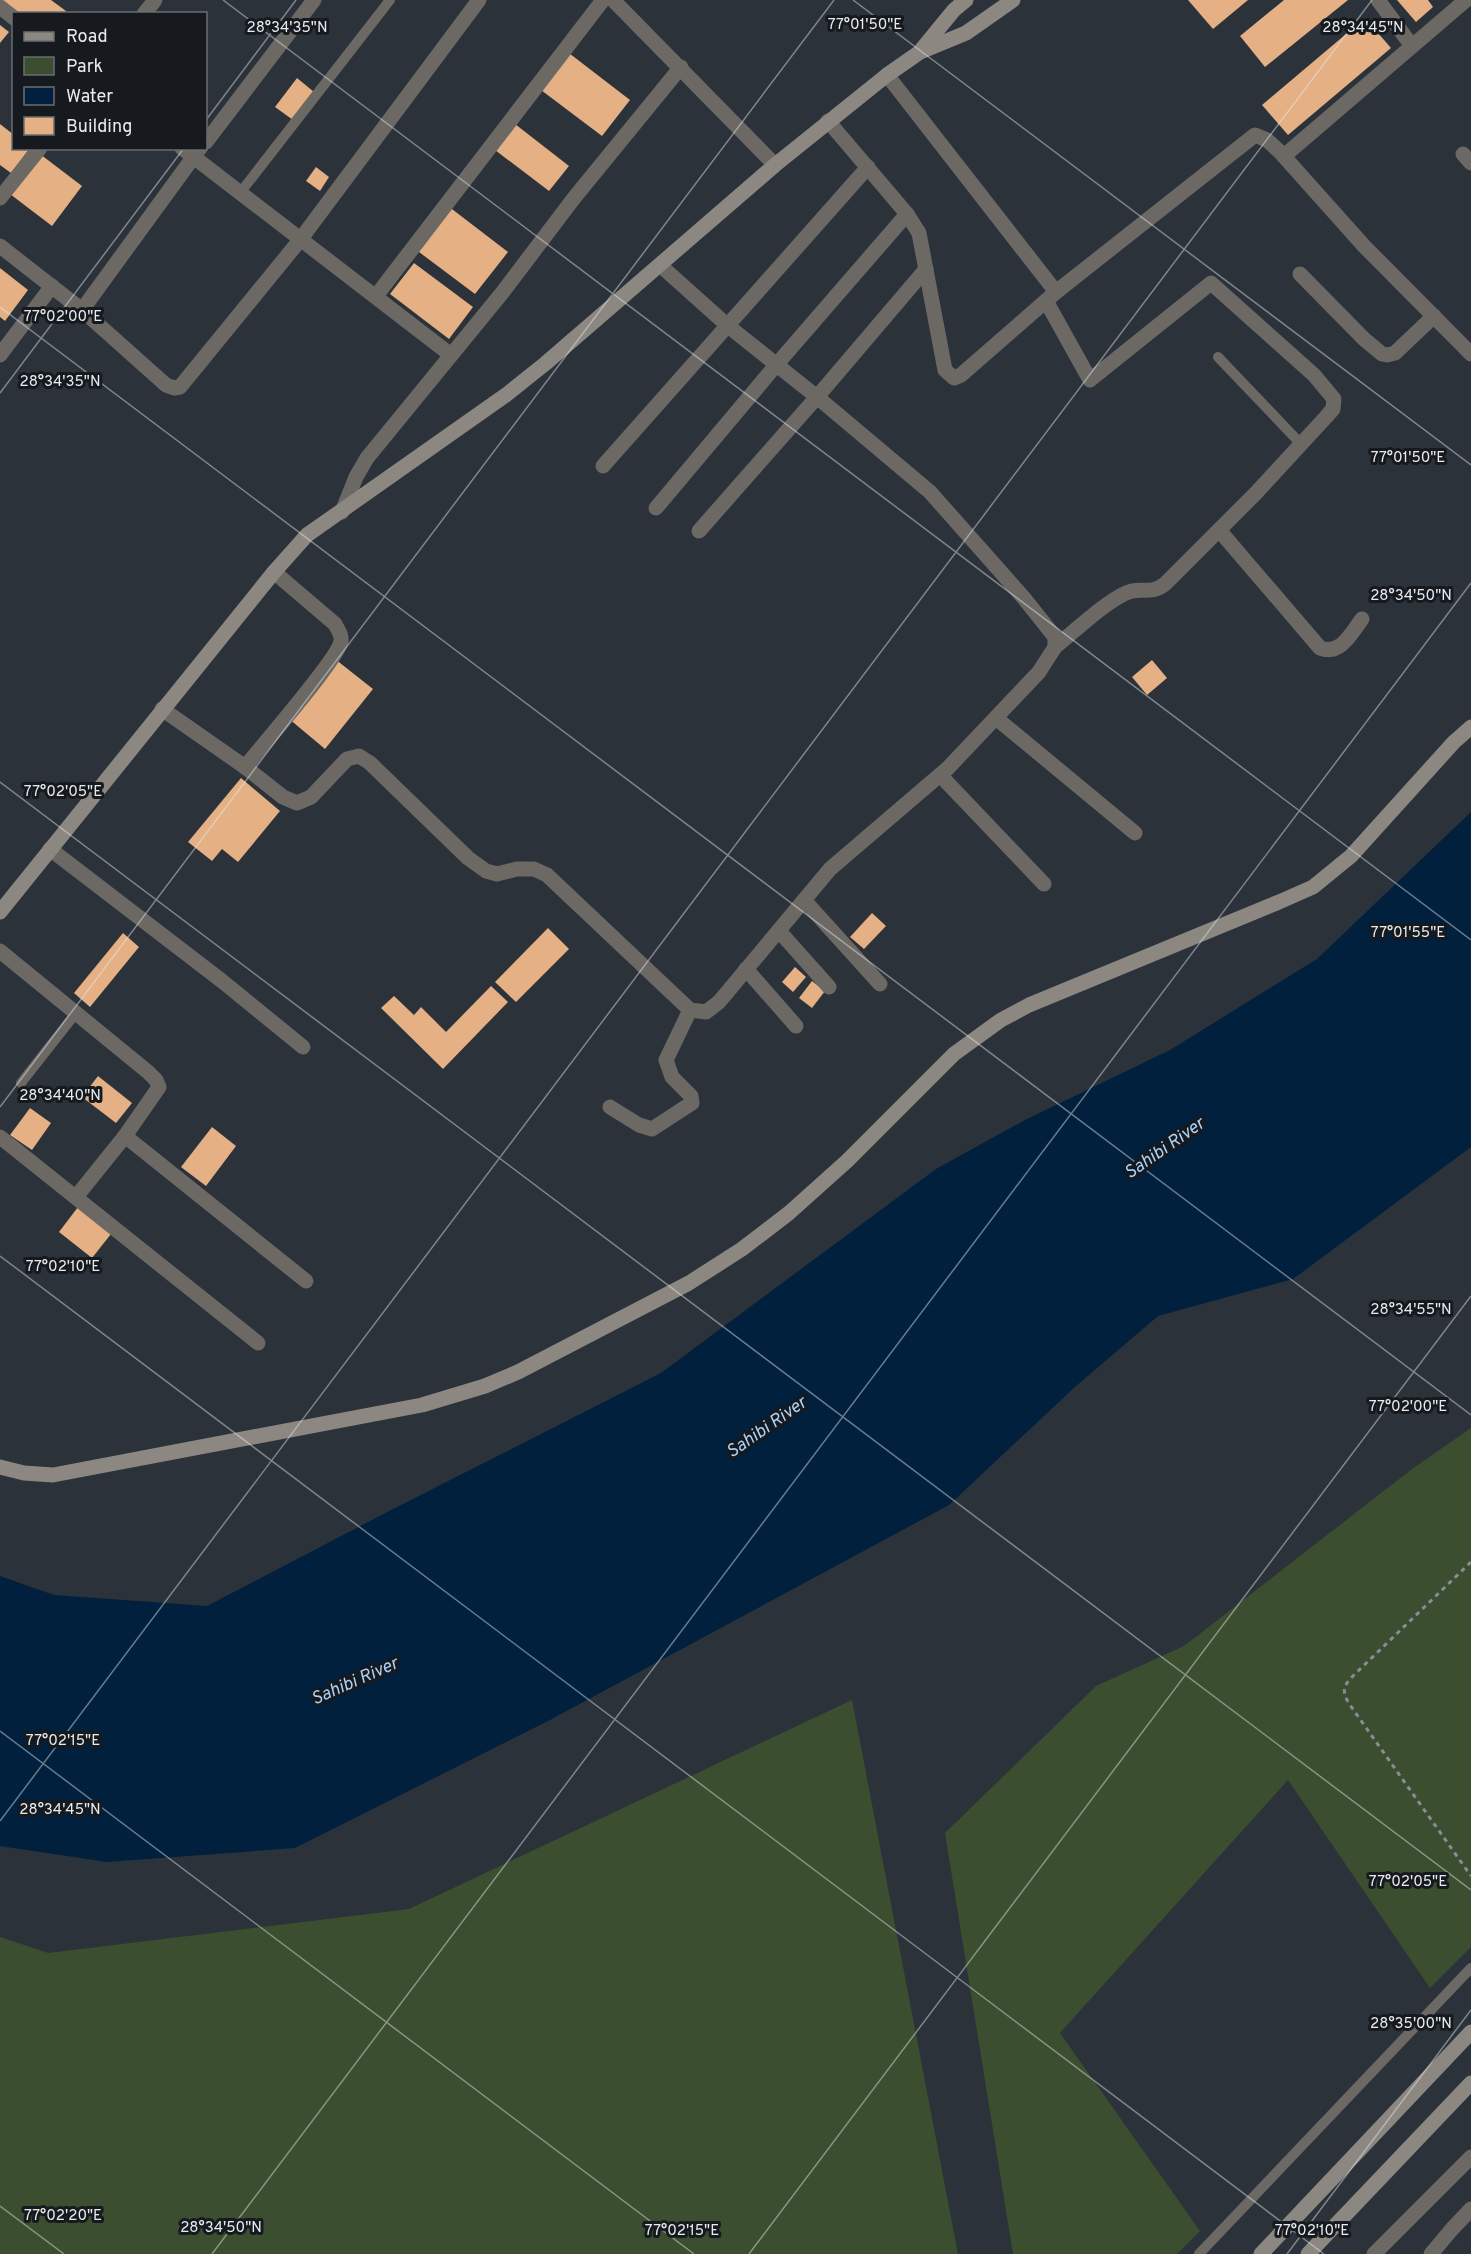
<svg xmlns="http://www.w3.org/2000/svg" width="1471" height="2254" font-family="Overpass,sans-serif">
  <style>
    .green { fill: #3b4e30 }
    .water { fill: #00203d }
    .building { fill: #e4b084 }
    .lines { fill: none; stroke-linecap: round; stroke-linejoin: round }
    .path { stroke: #888d94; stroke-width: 3; stroke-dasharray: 4.5 4.5; stroke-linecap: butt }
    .lane { stroke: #6c6964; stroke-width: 10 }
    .street { stroke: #6c6964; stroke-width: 15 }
    .secondary { stroke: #8c8881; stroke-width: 15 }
    .ticks { fill: none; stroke: #e7ebf0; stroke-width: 1.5; stroke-opacity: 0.45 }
    .labels { text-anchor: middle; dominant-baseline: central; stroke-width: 6; stroke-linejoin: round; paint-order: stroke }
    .water-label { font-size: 18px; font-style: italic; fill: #abd2f9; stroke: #16191d }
    .ticks-label { font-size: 15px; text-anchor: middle; fill: #e7ebf0; stroke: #16191d; stroke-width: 6; stroke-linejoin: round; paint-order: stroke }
  </style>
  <rect width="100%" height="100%" fill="#2b323a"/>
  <g class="green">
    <polygon points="1471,1428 1471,1947 1430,1988 1288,1780 1060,2033 1200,2231 1177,2254 1013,2254 945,1833 1096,1686 1184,1646 1412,1469"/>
    <polygon points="852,1700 958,2254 0,2254 0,1937 48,1953 409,1909"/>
  </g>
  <polygon class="water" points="1471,812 1471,1147 1293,1279 1158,1316 1076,1386 949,1505 550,1720 295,1848 107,1862 0,1846 0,1576 54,1595 207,1606 393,1509 661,1373 936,1169 1025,1120 1170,1050 1317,959"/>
  <g class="building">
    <polygon points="2,0 51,0 66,11 64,14 20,14"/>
    <polygon points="1188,0 1248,0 1213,29"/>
    <polygon points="1284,0 1348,0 1265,67 1240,36"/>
    <polygon points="1397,0 1428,0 1433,7 1416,22"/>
    <polygon points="1365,18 1391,48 1288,135 1262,105"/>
    <polygon points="0,25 9,32 0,43"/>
    <polygon points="565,50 630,100 602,136 537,87"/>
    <polygon points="297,78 314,92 293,120 275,107"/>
    <polygon points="0,124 14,135 14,148 30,148 11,173 0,165"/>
    <polygon points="515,124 569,166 549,191 495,150"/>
    <polygon points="40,154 82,186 52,226 10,194"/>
    <polygon points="316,167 329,177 320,191 306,181"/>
    <polygon points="448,206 508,252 475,294 415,249"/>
    <polygon points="414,263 473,307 449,339 390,294"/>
    <polygon points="0,268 28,290 5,321 0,317"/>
    <polygon points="335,659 373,689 325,749 288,718"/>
    <polygon points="1152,660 1167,678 1147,695 1132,677"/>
    <polygon points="241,778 280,811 238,862 222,849 212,861 188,842"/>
    <polygon points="872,913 886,926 864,949 850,937"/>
    <polygon points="548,928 569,949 516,1002 495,982"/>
    <polygon points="123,933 139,947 90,1007 74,993"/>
    <polygon points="795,967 806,977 793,992 782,982"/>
    <polygon points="812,981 825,991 812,1008 799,998"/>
    <polygon points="491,986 508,1002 443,1069 381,1008 394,996 414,1015 421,1007 446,1032"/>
    <polygon points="98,1076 132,1103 116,1123 82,1097"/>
    <polygon points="30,1108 51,1123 32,1150 10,1135"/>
    <polygon points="212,1127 236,1146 206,1186 181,1167"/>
    <polygon points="78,1207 111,1234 92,1258 59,1232"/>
  </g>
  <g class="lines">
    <path class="path" d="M 1471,1562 L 1354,1675 C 1343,1686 1341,1691 1350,1705 L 1471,1876"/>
    <g class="lane">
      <polyline points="240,193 390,0"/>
      <polyline points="1218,357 1301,444"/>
      <polyline points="21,1083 76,1013"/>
      <polyline points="1199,2254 1471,1968"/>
    </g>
    <g class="street">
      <polyline points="613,0 775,165"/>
      <polyline points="1378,0 1412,46"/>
      <polyline points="0,7 14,18"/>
      <polyline points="144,14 155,0"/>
      <polyline points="828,121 907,214 919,233 945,370 954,378 961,375 1056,292 887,75"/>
      <polyline points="206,142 314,0"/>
      <polyline points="182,148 451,355"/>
      <polyline points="1463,154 1471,163"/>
      <polyline points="1284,156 1466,0"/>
      <polyline points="0,198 40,148"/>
      <polyline points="0,246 82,310 166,385 174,388 180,387 300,240 479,0"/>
      <polyline points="1300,274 1364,339 1382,354 1387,355 1395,353 1434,316"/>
      <polyline points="1056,292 1255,135 1267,140 1280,152 1364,246 1471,354"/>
      <polyline points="376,296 603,0"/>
      <path d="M 1046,301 L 1090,380 L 1211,283 L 1314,375 L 1334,399 L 1333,409 L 1326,417 L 1256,493 L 1165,584 C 1149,596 1141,586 1126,593 C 1104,603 1075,631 1055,647"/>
      <polyline points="82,310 200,148"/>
      <polyline points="0,355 52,286"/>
      <polyline points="603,466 868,167"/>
      <polyline points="656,508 777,364 907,214"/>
      <polyline points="342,512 356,477 367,458 502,293 574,198 681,67"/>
      <path d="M 1219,530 L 1320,648 C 1340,656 1351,634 1362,619"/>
      <polyline points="699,531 817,397 926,269"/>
      <polyline points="162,709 245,767 283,797 297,803 311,797 347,759 359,756 370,763 468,858 486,871 497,874 517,869 534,869 547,875 690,1010 706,1012 719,1002 830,869 948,768 1039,672 1055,647 1055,637 1023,597 930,492 817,397 728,326 661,266"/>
      <polyline points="996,718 1135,833"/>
      <path d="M 245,767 C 260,748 339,658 341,641 C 342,635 338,630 335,624 L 274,572"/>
      <polyline points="940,775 1044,884"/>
      <polyline points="50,849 222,981 303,1047"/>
      <polyline points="804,900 880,984"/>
      <polyline points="779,931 829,987"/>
      <polyline points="0,951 148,1072 156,1080 159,1087 125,1136 76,1197"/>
      <polyline points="746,969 796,1026"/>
      <polyline points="610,1107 639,1125 652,1129 692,1103 691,1096 672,1077 666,1060 690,1010"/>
      <polyline points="125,1136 306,1281"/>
      <polyline points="0,1137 258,1343"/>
      <polyline points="1374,2254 1471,2157"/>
      <polyline points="1431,2254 1452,2229 1471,2209"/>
    </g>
    <g class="secondary">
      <polyline points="922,49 954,10 966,0"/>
      <polyline points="0,912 274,572 307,535 506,395 546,363 775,165 887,75 920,52 966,33 1013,0"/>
      <polyline points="0,1467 24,1473 53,1475 422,1405 485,1386 518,1372 689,1283 742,1249 789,1213 847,1161 954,1054 1001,1020 1029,1005 1279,902 1313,887 1351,856 1454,742 1471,727"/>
      <polyline points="1261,2254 1471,2032"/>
      <polyline points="1308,2254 1471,2083"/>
    </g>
  </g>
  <path class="ticks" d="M 223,0 L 1471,940M 853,0 L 1471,465M 206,120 L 296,0M 0,307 L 1471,1415M 0,393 L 184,148M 0,782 L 1471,1890M 0,1107 L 834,0M 0,1256 L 1324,2254M 0,1731 L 694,2254M 0,1821 L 1372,0M 0,2206 L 64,2254M 212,2254 L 1471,583M 749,2254 L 1471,1296M 1287,2254 L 1471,2010"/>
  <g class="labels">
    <g class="water-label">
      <text transform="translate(1165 1149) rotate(-35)">Sahibi River</text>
      <text transform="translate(767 1428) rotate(-35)">Sahibi River</text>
      <text transform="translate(355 1682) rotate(-24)">Sahibi River</text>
    </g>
  </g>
  <g class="ticks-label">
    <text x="865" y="29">77°01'50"E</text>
    <text x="287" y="32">28°34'35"N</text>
    <text x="1363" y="32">28°34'45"N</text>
    <text x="63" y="321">77°02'00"E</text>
    <text x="60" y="386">28°34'35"N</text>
    <text x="1408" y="462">77°01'50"E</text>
    <text x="1411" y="600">28°34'50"N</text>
    <text x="63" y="796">77°02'05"E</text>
    <text x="1408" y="937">77°01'55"E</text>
    <text x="60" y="1100">28°34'40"N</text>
    <text x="63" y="1271">77°02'10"E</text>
    <text x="1411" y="1314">28°34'55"N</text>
    <text x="1408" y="1411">77°02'00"E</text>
    <text x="63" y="1745">77°02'15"E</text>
    <text x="60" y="1814">28°34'45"N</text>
    <text x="1408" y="1886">77°02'05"E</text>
    <text x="1411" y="2028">28°35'00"N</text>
    <text x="63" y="2220">77°02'20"E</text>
    <text x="221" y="2232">28°34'50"N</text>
    <text x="682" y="2235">77°02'15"E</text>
    <text x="1312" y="2235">77°02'10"E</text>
  </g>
  <rect x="12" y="12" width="195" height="138" fill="#16191d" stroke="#6a6d71" stroke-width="1.5"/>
  <rect x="24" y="32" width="30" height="9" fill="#8c8881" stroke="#6a6d71" stroke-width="1.5"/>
  <text x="66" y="42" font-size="18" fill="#e7ebf0">Road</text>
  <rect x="24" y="57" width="30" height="18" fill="#3b4e30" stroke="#6a6d71" stroke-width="1.5"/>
  <text x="66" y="72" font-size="18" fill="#e7ebf0">Park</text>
  <rect x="24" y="87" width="30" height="18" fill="#00203d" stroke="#6a6d71" stroke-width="1.5"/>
  <text x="66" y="102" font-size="18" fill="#e7ebf0">Water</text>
  <rect x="24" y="117" width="30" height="18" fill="#e4b084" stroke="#6a6d71" stroke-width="1.5"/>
  <text x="66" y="132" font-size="18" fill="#e7ebf0">Building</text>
</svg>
